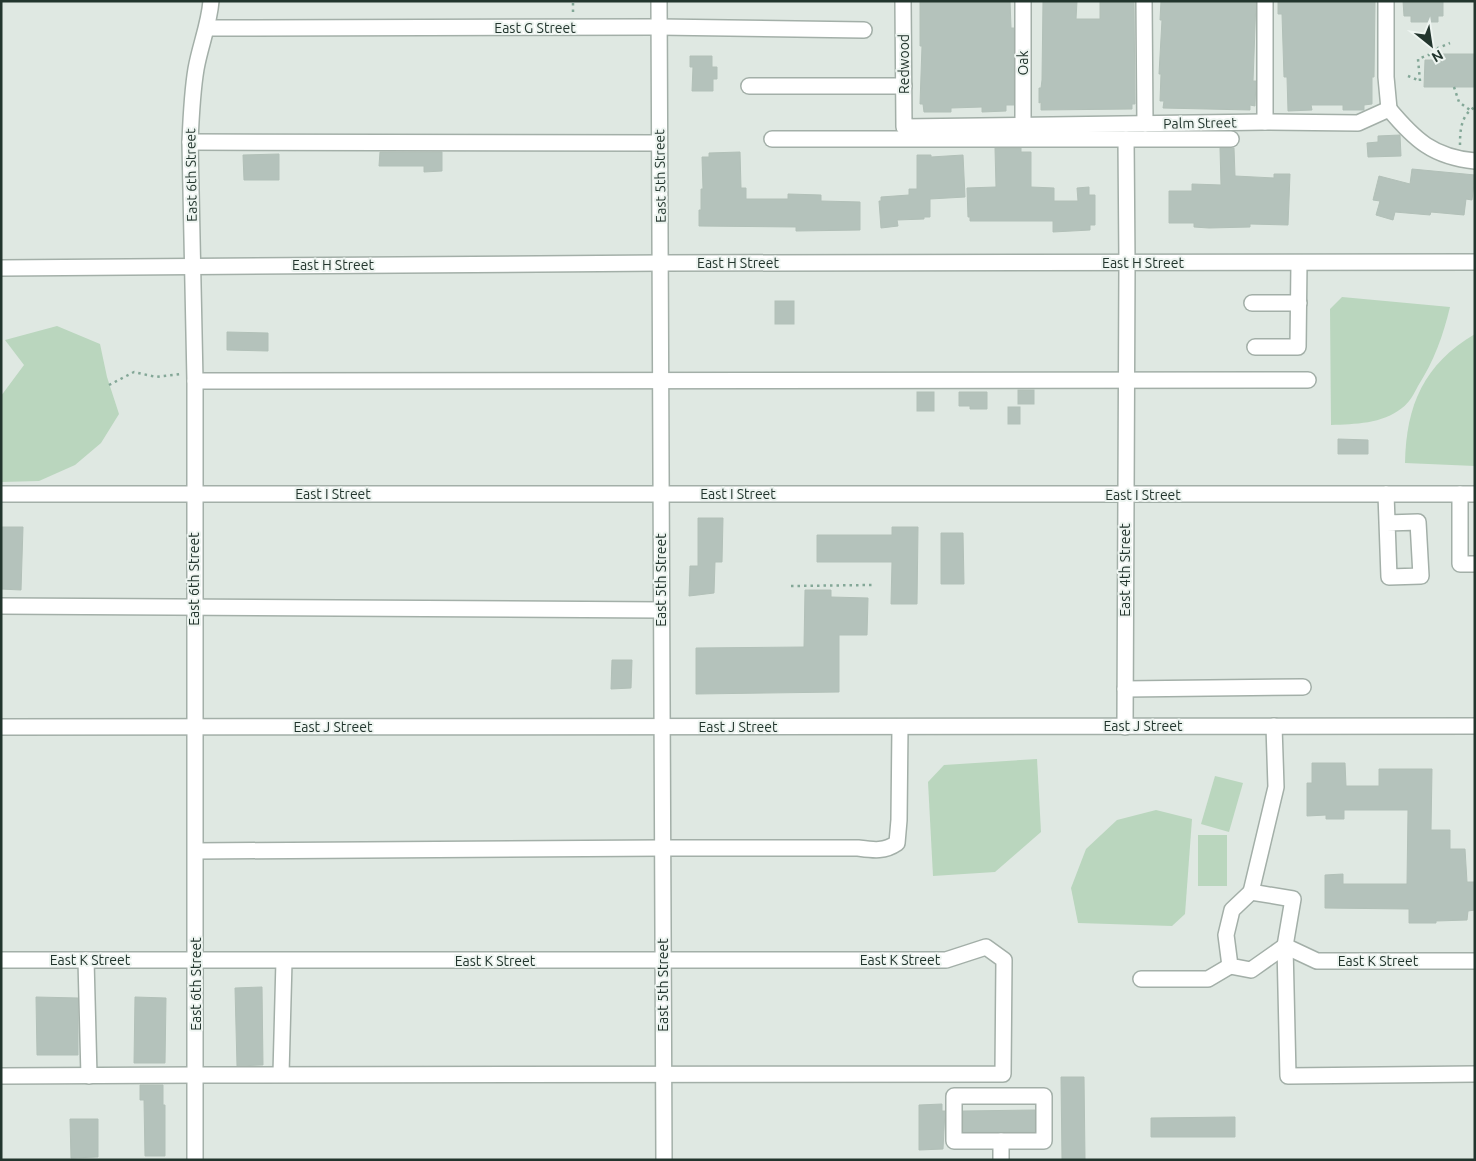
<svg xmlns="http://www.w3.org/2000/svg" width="1476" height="1161" font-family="Ubuntu,sans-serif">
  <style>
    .green { fill: #bad6be }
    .building { fill: #b4c2bb; stroke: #b2c0b8 }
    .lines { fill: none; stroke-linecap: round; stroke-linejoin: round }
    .minor-casing { stroke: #a3afa8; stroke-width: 18 }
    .path { stroke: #83a797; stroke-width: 2.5; stroke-dasharray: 2.5 4; stroke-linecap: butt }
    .minor { stroke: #fff; stroke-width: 15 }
    .labels { text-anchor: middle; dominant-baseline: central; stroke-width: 4; stroke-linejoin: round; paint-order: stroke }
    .street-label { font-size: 14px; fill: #22352d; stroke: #eef5f1 }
  </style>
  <rect width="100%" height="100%" fill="#dfe8e2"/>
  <g class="green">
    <path d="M 1342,297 L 1450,307 C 1443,336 1434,361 1418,386 C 1414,394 1409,403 1402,408 C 1382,424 1355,424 1331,425 L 1330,309 Z"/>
    <polygon points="57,326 100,344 107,377 119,414 101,443 75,465 39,481 1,482 1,396 24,365 5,340"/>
    <path d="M 1475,334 L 1475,466 L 1405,463 C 1406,405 1424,364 1475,334 Z"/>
    <polygon points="1037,759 1041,832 995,872 933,876 928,782 944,765"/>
    <polygon points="1215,776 1243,783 1229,832 1201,824"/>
    <polygon points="1156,810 1192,819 1185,914 1172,926 1078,923 1071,888 1086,849 1117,820"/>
    <rect x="1198" y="835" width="29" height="51"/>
  </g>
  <g class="building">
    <polygon points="920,1 1010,1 1011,28 1014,28 1014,105 1006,105 1006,111 982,112 982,107 951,108 951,112 924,112 923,104 920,104 922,46 920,46"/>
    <polygon points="1043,1 1077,1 1076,19 1100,19 1100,1 1134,1 1135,104 1132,104 1132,109 1041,110 1041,102 1039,103 1039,88 1041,88 1042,80"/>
    <polygon points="1161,1 1256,1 1253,81 1256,81 1255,106 1250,105 1250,110 1163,108 1164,101 1160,101 1161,74 1159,74 1162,20 1160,20"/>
    <polygon points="1278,1 1375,1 1374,77 1372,77 1372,104 1364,105 1364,110 1343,110 1343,105 1311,105 1312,110 1288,111 1287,77 1284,77 1282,14 1278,14"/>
    <polygon points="1403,1 1443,1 1443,16 1438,16 1438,22 1411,22 1411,16 1404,16"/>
    <polygon points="1442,54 1475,54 1475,87 1424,87 1425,60 1441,60"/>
    <polygon points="690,56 712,56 712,67 717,67 717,79 713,79 713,91 692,91 693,67 690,67"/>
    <polygon points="1400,135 1401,156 1368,157 1367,143 1378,142 1378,136"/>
    <polygon points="995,148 1021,148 1021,152 1031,152 1031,187 1054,188 1054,201 1078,201 1077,188 1089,187 1089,195 1095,195 1095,225 1090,225 1090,230 1053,232 1053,221 970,221 970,217 968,217 967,188 996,187"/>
    <polygon points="1220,148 1234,148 1235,176 1274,178 1274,174 1290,174 1288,225 1250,224 1250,227 1209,228 1194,227 1194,223 1169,223 1169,191 1192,191 1192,184 1221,185"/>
    <polygon points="380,152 442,152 442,171 424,172 424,166 379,166"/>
    <polygon points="740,152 741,188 746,188 746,199 788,199 788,194 821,195 821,201 860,202 860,230 796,231 796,227 699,226 699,210 701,210 701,189 703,189 702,157 709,157 709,153"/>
    <polygon points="279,154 279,180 244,180 243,155"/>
    <polygon points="917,155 931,155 931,157 963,155 965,197 930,199 930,217 924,217 924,219 897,220 898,226 881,228 879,201 881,201 881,197 909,195 909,189 917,189"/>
    <polygon points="1412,169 1475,175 1472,200 1466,199 1464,215 1431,212 1430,215 1395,212 1393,220 1376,215 1380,201 1373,200 1379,176 1410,184"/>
    <rect x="775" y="301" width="19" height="23"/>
    <polygon points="227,332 268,333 268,351 227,350"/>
    <rect x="1018" y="390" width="16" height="14"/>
    <rect x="917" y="392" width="17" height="19"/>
    <polygon points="959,392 987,392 987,409 970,409 970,406 959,406"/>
    <rect x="1008" y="407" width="12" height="17"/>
    <polygon points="1338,439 1368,440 1368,454 1338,454"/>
    <polygon points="698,518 723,518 722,562 715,562 714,593 689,596 690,566 698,566"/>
    <polygon points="1,527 23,527 21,590 1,589"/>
    <polygon points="892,527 918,527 917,604 891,604 892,562 817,562 817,535 892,535"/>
    <polygon points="941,533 963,533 964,584 941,584"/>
    <polygon points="805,590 831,590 831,597 868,598 867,635 839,635 839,692 696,694 696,648 804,647"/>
    <polygon points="612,660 632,660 631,688 611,689"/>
    <polygon points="1312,763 1345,763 1346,786 1379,786 1379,769 1432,769 1431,830 1450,830 1450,849 1465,849 1467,882 1475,882 1475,910 1468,911 1467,920 1436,921 1436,923 1409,923 1409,909 1325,908 1325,875 1343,874 1343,884 1407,884 1408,810 1344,810 1344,819 1326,819 1326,815 1307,816 1307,783 1312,783"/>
    <polygon points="262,987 263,1065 237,1066 235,988"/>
    <polygon points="36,997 78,998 78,1055 37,1055"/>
    <polygon points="135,997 166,998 165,1063 134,1063"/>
    <polygon points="1061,1077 1084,1077 1085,1159 1062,1159"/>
    <polygon points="140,1085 163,1085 163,1105 165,1105 165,1156 145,1156 144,1100 140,1100"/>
    <polygon points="942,1104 942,1111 945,1111 943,1149 919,1150 919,1105"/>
    <polygon points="1035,1110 1035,1132 963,1132 963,1111"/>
    <polygon points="1235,1117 1235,1137 1151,1137 1151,1118"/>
    <polygon points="70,1119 98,1119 98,1157 71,1158"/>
  </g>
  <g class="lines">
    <defs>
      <g id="minor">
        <polyline points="659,1 664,1160"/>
        <path d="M 903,1 L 904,127 L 1265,122 L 1358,123 L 1389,109 C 1415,140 1433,157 1475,161"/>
        <polyline points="1144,1 1145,124"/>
        <polyline points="1265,1 1265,122"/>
        <polyline points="1386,1 1386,77 1389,109"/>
        <polyline points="207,28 659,27 864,30"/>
        <polyline points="749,86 904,86"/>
        <polyline points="1023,125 1023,1"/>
        <polyline points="772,139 1231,139"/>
        <polyline points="190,142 659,143"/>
        <polyline points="1,268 661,263 1475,262"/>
        <polyline points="1252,303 1299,303"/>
        <polyline points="1255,347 1298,347 1299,263"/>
        <polyline points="195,381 1308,380"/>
        <polyline points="1,494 1475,494"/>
        <polyline points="1386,494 1389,577 1421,576 1418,522 1387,523"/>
        <polyline points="1460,494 1460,564 1475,564"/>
        <polyline points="1,606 661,610"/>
        <polyline points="1125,689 1303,687"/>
        <polyline points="1274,726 1276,787 1251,892 1293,899 1285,946 1288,1076 1475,1074"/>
        <polyline points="1,727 1475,726"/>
        <polyline points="1125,727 1127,263 1126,139"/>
        <path d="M 196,851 L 662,848 L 858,848 C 873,850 884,852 897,843 L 899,820 L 900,727"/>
        <polyline points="1251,892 1232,910 1226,935 1230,966 1251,970 1285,946"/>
        <polyline points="1285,946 1317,961 1475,961"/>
        <polyline points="1,960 946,960 986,947 1004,960 1003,1074 196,1075 1,1076"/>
        <polyline points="86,960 89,1076"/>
        <polyline points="1141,979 1208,979 1230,966"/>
        <polyline points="281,1074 284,961"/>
        <rect x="954" y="1096" width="90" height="45"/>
        <polyline points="1001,1141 1001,1160"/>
        <path d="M 195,1160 L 195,381 L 190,142 C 191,118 192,93 196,69 C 200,46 209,25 211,1"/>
      </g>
    </defs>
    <use href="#minor" class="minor-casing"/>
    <g class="path">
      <polyline points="573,12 573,1"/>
      <polyline points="1408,76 1420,81 1418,59 1428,55 1434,55 1438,48 1450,43"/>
      <polyline points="1454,87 1459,102 1470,110"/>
      <path d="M 1460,145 C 1460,130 1461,115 1475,107"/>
      <polyline points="109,385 134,372 156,377 181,374"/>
      <polyline points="791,586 872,585"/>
    </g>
    <use href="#minor" class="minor"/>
  </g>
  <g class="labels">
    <g class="street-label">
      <text x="535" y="28">East G Street</text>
      <text transform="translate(1023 63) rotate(-90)">Oak</text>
      <text transform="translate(904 64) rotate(-90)">Redwood</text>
      <text transform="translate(1200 123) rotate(-1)">Palm Street</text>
      <text transform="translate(191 175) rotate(-91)">East 6th Street</text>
      <text transform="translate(660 176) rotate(-91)">East 5th Street</text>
      <text x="738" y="263">East H Street</text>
      <text x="1143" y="263">East H Street</text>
      <text x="333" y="265">East H Street</text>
      <text x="333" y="494">East I Street</text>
      <text x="738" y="494">East I Street</text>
      <text x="1143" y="495">East I Street</text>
      <text transform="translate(1125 570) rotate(-90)">East 4th Street</text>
      <text transform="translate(194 579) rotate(-90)">East 6th Street</text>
      <text transform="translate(661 580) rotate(-90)">East 5th Street</text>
      <text x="1143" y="726">East J Street</text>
      <text x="333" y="727">East J Street</text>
      <text x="738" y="727">East J Street</text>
      <text x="90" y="960">East K Street</text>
      <text x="900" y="960">East K Street</text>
      <text x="495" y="961">East K Street</text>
      <text x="1378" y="961">East K Street</text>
      <text transform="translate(196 984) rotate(-90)">East 6th Street</text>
      <text transform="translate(663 985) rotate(-90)">East 5th Street</text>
    </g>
  </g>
  <rect width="1476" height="1161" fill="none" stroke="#22352d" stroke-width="5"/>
  <g transform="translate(1431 45) rotate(150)" stroke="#eef5f1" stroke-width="4" paint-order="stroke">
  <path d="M0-4L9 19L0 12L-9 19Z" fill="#22352d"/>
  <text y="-8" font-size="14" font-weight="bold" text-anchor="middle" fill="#22352d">N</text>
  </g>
</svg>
